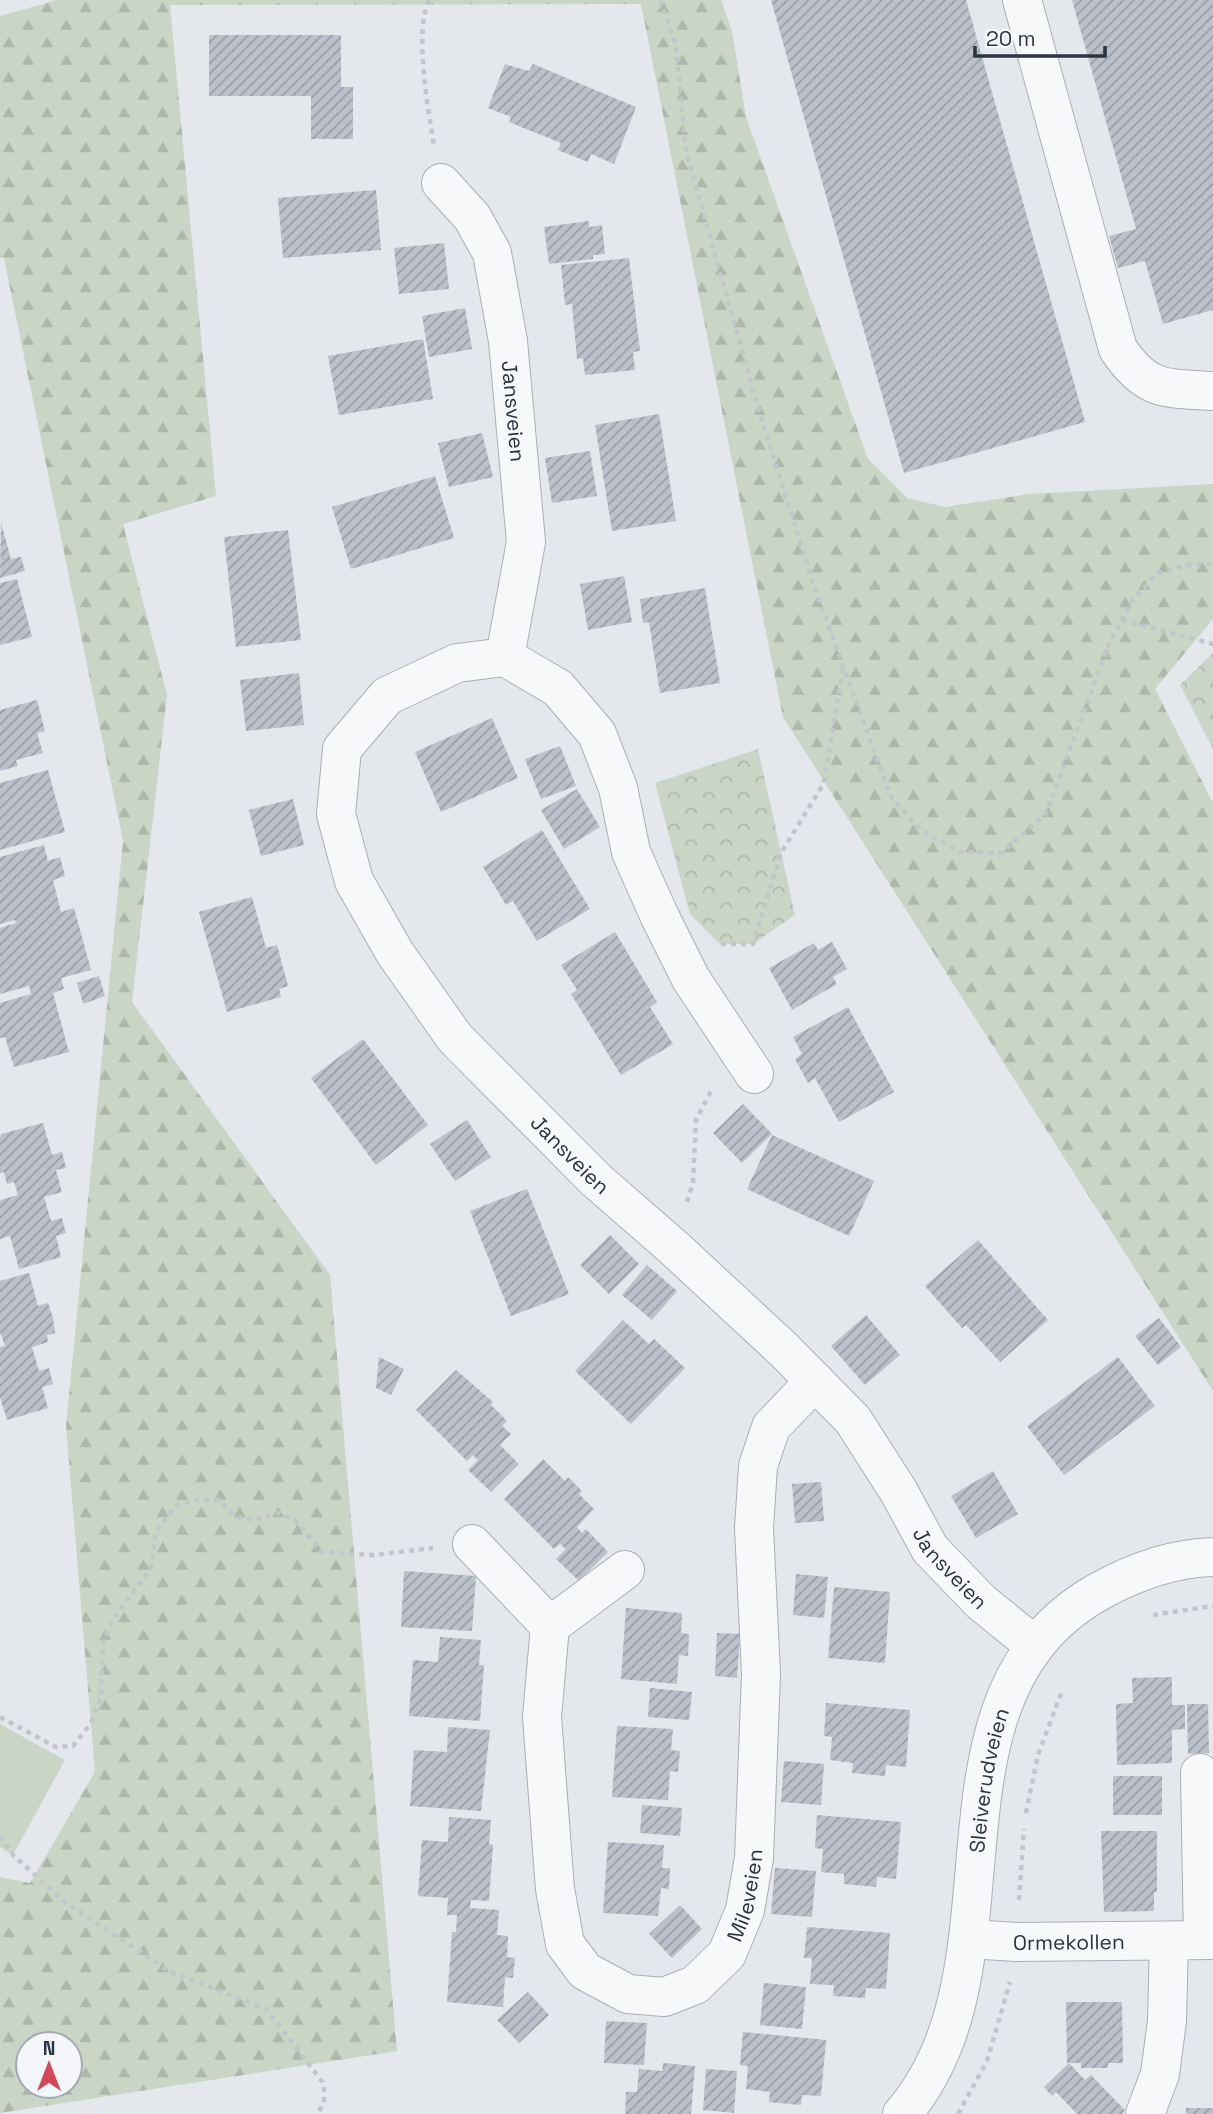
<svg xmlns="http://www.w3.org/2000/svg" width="1213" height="2114" font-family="'Space Grotesk',sans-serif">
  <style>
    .forest { fill: url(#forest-firs); fill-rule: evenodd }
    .park { fill: url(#park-crowns) }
    .garden { fill: #c9d6c5 }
    .building { fill: url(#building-hatch) }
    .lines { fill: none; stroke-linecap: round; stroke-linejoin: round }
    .minor-casing { stroke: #a9aeb7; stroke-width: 40 }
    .path { stroke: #c2c5cb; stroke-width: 4.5; stroke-dasharray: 5 5; stroke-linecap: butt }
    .minor { stroke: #f7f8fa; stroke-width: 38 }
    .labels { text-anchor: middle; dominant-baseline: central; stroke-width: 7; stroke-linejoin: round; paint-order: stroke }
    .street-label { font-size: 21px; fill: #2b3445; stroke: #f4f6f9 }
  </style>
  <defs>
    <pattern id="forest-firs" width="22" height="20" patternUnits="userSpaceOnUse" patternTransform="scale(1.75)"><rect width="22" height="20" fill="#c9d6c5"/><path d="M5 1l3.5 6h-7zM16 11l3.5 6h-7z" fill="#adb8ab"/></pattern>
    <pattern id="park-crowns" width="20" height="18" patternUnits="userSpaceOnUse" patternTransform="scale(1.75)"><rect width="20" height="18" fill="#c9d6c5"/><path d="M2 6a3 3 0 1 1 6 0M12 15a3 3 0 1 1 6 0" fill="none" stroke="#adb8ab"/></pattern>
    <pattern id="building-hatch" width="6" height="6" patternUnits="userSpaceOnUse" patternTransform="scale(1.75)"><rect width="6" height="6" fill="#bbc0ca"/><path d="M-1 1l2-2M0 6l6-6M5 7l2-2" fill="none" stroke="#989da6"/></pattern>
  </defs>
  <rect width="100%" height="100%" fill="#e4e7ec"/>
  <path class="forest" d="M 57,0 L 721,0 L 732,31 L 746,117 L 868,459 L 907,498 L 945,507 L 1029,494 L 1213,484 L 1213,619 L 1155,689 L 1213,803 L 1213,1391 L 783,717 L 641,4 L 170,5 L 216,496 L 123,524 L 167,695 L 132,1002 L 330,1275 L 397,2051 L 0,2113 L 0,1877 L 30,1883 L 95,1772 L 66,1426 L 123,841 L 4,258 L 0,258 L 0,16 ZM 28,2044 L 70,2044 L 70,2086 L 28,2086 Z"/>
  <g class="park">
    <polygon points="1213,653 1213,749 1180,685"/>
    <polygon points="758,749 795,915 753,944 720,944 690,914 655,783"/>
  </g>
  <polygon class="garden" points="0,1724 65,1760 13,1855 0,1847"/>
  <g class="building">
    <polygon points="771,0 966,0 1085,422 904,473"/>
    <polygon points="1072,0 1213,0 1213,310 1163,324 1145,261 1118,268 1109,236 1136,229"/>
    <polygon points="209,35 341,35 341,87 353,87 353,139 311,139 311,96 209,96"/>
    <polygon points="505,64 529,71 533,64 636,107 614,164 591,154 588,162 558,150 561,143 509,122 511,117 488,108"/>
    <polygon points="376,190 381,250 283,258 278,198"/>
    <polygon points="589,221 589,227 602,225 605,254 593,255 593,259 549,264 544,227"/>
    <polygon points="444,243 449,289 399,294 394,248"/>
    <polygon points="629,258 640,351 633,352 635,370 585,375 583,358 577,359 572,304 565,305 561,265"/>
    <polygon points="465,308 472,349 429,357 422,316"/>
    <polygon points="423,339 433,399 339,415 328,356"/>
    <polygon points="659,414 676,521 612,531 595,425"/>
    <polygon points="482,433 493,477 449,487 438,443"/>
    <polygon points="590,451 597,496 552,503 545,458"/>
    <polygon points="435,476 454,538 351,569 332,507"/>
    <polygon points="1,523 11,559 21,557 25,571 0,578"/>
    <polygon points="288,530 301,640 236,647 224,537"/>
    <polygon points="624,576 632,622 588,630 580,584"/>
    <polygon points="17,579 32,637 0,645 0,583"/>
    <polygon points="705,588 720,683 660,693 649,622 643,623 640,599"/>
    <polygon points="299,673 304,725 246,731 240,680"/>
    <polygon points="37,700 45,731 37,733 43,753 16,760 18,766 0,771 0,710"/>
    <polygon points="492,718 518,778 441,812 415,752"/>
    <polygon points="560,746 576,786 541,799 525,759"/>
    <polygon points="48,770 65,832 0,850 0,783"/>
    <polygon points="577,789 600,827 564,849 541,810"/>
    <polygon points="293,799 304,845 261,856 249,810"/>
    <polygon points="542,830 590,909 537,941 513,901 506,905 483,867"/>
    <polygon points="44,845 48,861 60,857 65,876 53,880 61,912 74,908 91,970 61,978 64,989 53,993 69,1052 14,1067 5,1037 0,1038 0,1003 31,994 29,986 0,994 0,928 16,923 15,920 0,924 0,857"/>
    <polygon points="252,897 266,948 277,945 288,986 279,989 281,997 227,1012 199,912"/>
    <polygon points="615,932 657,1002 650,1007 673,1044 621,1075 571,994 577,990 561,965"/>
    <polygon points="832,942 847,969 833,977 837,984 792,1010 769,968 814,943 818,950"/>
    <polygon points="99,976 105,996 83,1004 77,983"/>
    <polygon points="848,1007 894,1092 839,1122 815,1078 808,1083 795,1059 802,1054 793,1037"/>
    <polygon points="363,1039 428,1125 376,1165 311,1078"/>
    <polygon points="743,1104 772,1134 742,1163 713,1133"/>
    <polygon points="467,1120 491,1157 455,1181 430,1144"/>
    <polygon points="43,1123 52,1155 62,1152 66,1168 56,1170 62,1192 44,1197 51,1221 62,1218 66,1233 56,1236 61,1257 19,1269 10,1236 0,1239 0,1200 18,1195 14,1182 7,1184 4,1172 0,1173 0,1138 1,1134"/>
    <polygon points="772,1135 874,1181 849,1236 747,1189"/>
    <polygon points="527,1189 569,1294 511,1316 470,1211"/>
    <polygon points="610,1235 639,1264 609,1294 580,1265"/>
    <polygon points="978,1240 1048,1320 1000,1362 966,1325 962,1328 925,1286"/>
    <polygon points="647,1265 677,1291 652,1320 622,1295"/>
    <polygon points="29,1273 38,1306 48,1303 53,1318 55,1333 47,1335 48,1342 32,1347 39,1371 49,1368 53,1384 42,1387 48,1408 7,1420 0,1397 0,1347 5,1346 0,1332 0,1281"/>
    <polygon points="866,1315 900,1355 865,1385 831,1346"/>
    <polygon points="1159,1318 1181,1347 1158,1365 1135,1336"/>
    <polygon points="623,1320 649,1344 654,1339 685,1368 631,1424 575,1371"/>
    <polygon points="379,1357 404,1369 391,1395 376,1388"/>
    <polygon points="1118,1357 1155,1406 1064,1475 1027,1426"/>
    <polygon points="456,1370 493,1402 491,1405 507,1421 502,1426 511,1434 500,1445 519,1464 491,1492 468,1470 478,1460 473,1455 467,1461 416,1410"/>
    <polygon points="543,1459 565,1481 568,1477 582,1491 579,1494 594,1509 577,1527 582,1533 586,1529 608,1552 579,1581 556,1559 566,1549 560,1544 554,1549 504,1499"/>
    <polygon points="993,1471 1018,1514 976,1538 951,1496"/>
    <polygon points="821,1482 824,1521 795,1523 792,1484"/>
    <polygon points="404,1571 476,1576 472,1631 401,1627"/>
    <polygon points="796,1574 828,1577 824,1618 793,1615"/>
    <polygon points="834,1587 890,1592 885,1663 828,1658"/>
    <polygon points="626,1608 682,1613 681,1633 689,1634 688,1656 679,1655 677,1684 621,1679"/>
    <polygon points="717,1633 740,1634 737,1678 715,1676"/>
    <polygon points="440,1637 481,1640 479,1665 484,1665 480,1721 409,1716 413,1660 438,1662"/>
    <polygon points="1172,1677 1172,1705 1185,1705 1185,1729 1172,1730 1172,1763 1117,1765 1116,1704 1133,1703 1132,1678"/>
    <polygon points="650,1688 692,1692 689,1720 648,1717"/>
    <polygon points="826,1703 910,1710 906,1767 886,1765 885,1776 852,1773 853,1763 830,1760 832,1737 824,1736"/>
    <polygon points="1187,1704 1208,1704 1209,1753 1188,1754"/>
    <polygon points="617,1726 673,1729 671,1750 680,1751 678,1772 670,1771 668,1800 612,1797"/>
    <polygon points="448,1727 490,1730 481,1811 410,1806 414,1750 447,1752"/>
    <polygon points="784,1761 824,1764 821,1805 781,1802"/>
    <rect x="1113" y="1776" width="49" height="39"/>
    <polygon points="642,1805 682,1808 680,1836 640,1833"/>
    <polygon points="817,1815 901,1822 896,1879 877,1877 876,1887 844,1884 844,1874 821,1872 823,1849 815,1848"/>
    <polygon points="449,1817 491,1820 489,1844 493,1845 489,1901 471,1900 470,1908 499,1910 497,1935 508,1936 507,1957 515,1958 513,1978 505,1977 503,2007 447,2002 452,1932 456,1932 457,1915 447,1915 448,1898 418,1896 422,1840 448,1842"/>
    <polygon points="1101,1831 1157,1831 1157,1892 1154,1892 1154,1911 1104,1912"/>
    <polygon points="608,1842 664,1845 662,1868 670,1868 669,1889 661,1888 658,1916 603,1913"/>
    <polygon points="775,1868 816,1871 812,1917 771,1914"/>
    <polygon points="680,1905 702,1929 672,1958 649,1934"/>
    <polygon points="807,1927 890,1933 886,1989 866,1988 865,1998 833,1996 834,1985 810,1984 812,1958 804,1958"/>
    <polygon points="764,1983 806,1987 802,2029 760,2025"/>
    <polygon points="528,1992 549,2015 519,2043 497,2020"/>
    <polygon points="1066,2002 1122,2002 1123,2063 1108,2063 1108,2068 1081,2068 1081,2063 1067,2063"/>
    <polygon points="606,2021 647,2023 644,2065 604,2063"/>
    <polygon points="743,2032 826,2040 821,2096 802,2095 801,2105 769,2102 770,2092 746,2089 748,2066 740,2065"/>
    <polygon points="663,2063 695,2066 691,2114 625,2114 626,2092 637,2092 639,2069 662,2071"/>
    <polygon points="1069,2063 1085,2080 1091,2075 1125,2110 1122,2114 1077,2114 1056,2092 1052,2096 1044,2087"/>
    <polygon points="706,2069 737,2071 734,2113 703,2110"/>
    <rect x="1186" y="2108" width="27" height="6"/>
  </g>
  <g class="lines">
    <defs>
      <g id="minor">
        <path d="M 1022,0 L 1118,349 C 1147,392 1165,388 1213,391"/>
        <path id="s1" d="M 441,183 L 472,217 L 492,253 L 508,341 L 526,542 L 505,657"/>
        <path id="s2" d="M 754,1074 L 691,979 L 659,915 L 631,852 L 618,788 L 597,734 L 558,688 L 505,657 L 457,663 L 387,696 L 342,749 L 336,814 L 354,881 L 395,953 L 455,1038 L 596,1180 L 673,1247 L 784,1350 L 853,1420 L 899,1492 L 930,1549 L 981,1602 L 1034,1645"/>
        <polyline points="472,1544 550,1626"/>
        <path id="s3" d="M 550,1626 L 542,1717 L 555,1889 L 565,1944 L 585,1971 L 628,1994 L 664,1997 L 695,1985 L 727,1954 L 745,1910 L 754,1858 L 761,1674 L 754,1528 L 758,1466 L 771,1427 L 815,1381"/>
        <polyline points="550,1626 625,1570"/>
        <polyline points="1200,1773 1203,1940"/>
        <path id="s4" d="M 969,1939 L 1016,1942 L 1213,1940"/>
        <path id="s5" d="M 902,2114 C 1031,1966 909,1699 1098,1592 C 1134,1572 1172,1558 1213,1557"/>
        <polyline points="1145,2114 1160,2074 1167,2021 1169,1941"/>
      </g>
    </defs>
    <use href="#minor" class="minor-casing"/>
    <g class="path">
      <path d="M 429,0 C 414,32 428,109 434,145"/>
      <polyline points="660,0 676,45 686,151 758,408 813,583 891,797 921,830 960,852 1001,853 1046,814 1109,644 1133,599 1158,573 1192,564 1213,564"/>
      <polyline points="1122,620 1213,644"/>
      <polyline points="721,944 753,944 781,853 824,783 843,667"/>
      <polyline points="687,1202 693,1183 696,1120 713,1087"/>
      <polyline points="1153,1615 1213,1606"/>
      <polyline points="0,1717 56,1747 73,1746 91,1723 101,1698 103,1642 114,1618 151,1568 156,1531 177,1505 199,1499 219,1500 235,1517 254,1520 278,1513 295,1520 322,1552 374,1555 433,1548"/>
      <polyline points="1026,1813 1038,1755 1062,1691"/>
      <polyline points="0,1836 13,1855 65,1902 169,1971 266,2009 324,2084 324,2100 318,2114"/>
      <polyline points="1019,1900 1024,1829"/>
      <polyline points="958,2114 987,2061 1010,1982"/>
    </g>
    <use href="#minor" class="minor"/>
  </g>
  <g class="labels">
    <g class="street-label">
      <text stroke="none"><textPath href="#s1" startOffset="247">Jansveien</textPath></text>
      <text stroke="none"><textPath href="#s2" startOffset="1180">Jansveien</textPath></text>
      <text stroke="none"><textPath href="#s2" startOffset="1746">Jansveien</textPath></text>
      <text stroke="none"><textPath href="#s5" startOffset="350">Sleiverudveien</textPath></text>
      <text stroke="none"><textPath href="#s3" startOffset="578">Mileveien</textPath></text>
      <text stroke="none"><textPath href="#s4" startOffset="100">Ormekollen</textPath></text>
    </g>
  </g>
  <g transform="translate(49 2065)"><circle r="33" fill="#f4f6f9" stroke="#a4a8b1" stroke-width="2"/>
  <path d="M0-5L12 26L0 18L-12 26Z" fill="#d1495b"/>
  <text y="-10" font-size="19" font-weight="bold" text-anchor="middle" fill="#2b3445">N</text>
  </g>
  <path d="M975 46v10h130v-10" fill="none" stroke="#2b3445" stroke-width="3.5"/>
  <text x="986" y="46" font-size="21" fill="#2b3445" stroke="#f4f6f9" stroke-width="5" paint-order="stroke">20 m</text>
</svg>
